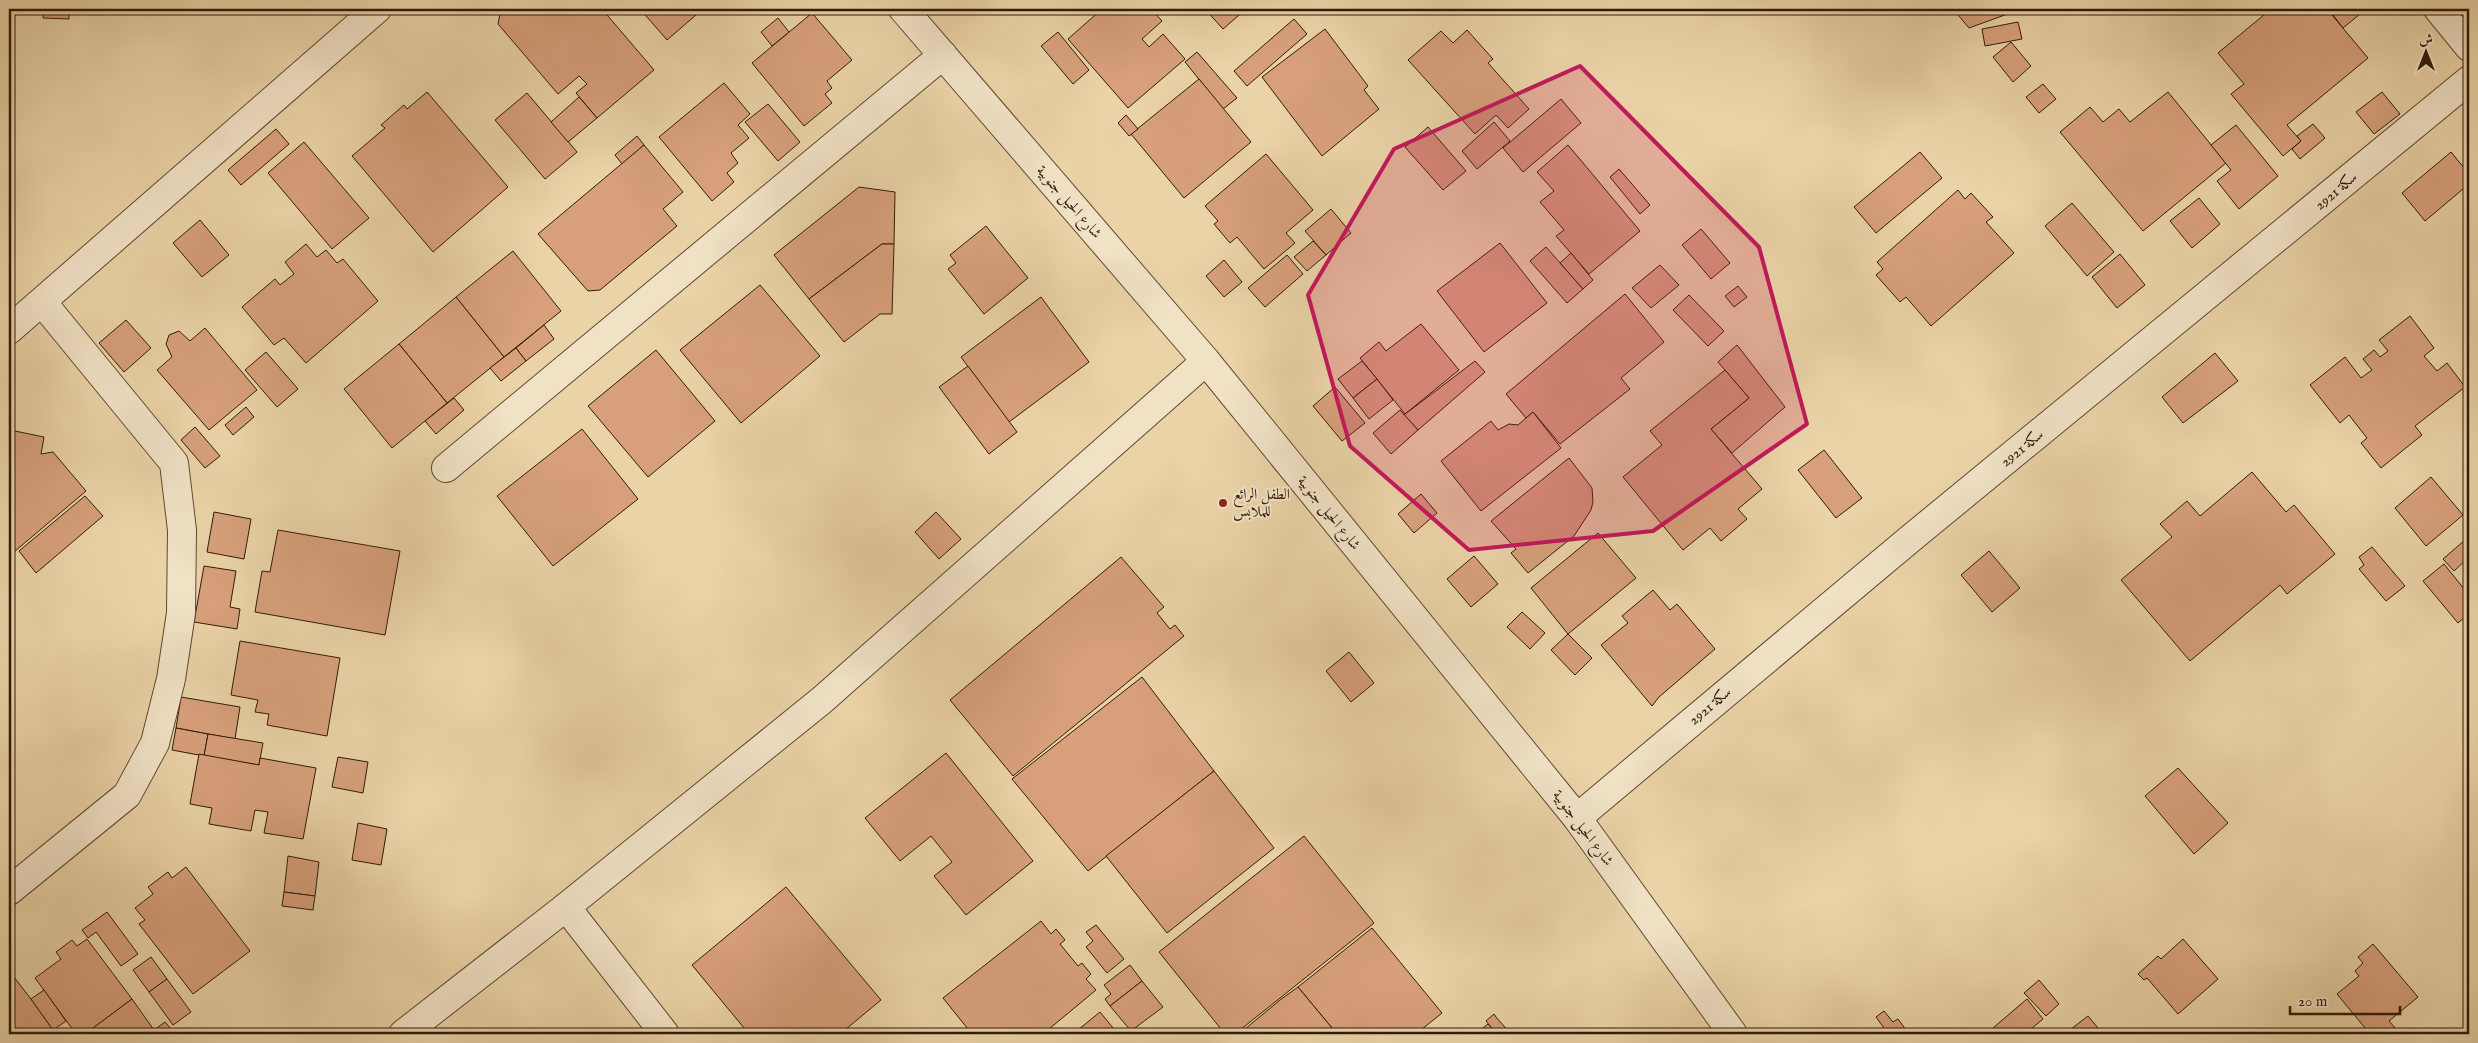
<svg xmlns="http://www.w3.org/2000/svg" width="2478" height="1043" font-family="'IM FELL English',Amiri,serif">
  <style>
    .building { fill: #d7a07b; stroke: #301b0a }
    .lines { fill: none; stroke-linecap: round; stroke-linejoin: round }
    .minor-casing { stroke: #5e4931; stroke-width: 30 }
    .tertiary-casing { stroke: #5e4931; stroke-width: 30 }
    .minor { stroke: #f1e2c6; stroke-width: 28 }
    .tertiary { stroke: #f1e2c6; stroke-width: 28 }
    .marked { fill: #c2185b; fill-opacity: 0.2; stroke: #c2185b; stroke-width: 4; stroke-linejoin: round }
    .poi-dot { fill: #8f2418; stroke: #f1e2c6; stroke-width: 2 }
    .labels { text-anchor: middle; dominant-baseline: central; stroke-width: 4; stroke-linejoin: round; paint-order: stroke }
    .street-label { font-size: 15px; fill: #301b0a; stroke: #f1e2c6 }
    .poi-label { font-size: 15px; fill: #301b0a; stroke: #f1e2c6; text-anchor: start }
  </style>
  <rect width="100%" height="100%" fill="#ead3a7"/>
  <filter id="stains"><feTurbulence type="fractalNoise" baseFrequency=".004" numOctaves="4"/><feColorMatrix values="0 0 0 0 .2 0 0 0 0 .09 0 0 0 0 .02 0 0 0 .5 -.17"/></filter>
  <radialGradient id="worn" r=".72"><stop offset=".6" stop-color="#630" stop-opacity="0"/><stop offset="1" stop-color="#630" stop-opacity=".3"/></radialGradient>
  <g class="building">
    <polygon points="43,9 69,9 69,19 43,18"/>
    <polygon points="501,9 602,9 654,70 597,118 576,93 587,84 579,76 558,94 498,24"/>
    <polygon points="640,9 703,9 667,40"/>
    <polygon points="1102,9 1135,9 1137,11 1151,9 1162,21 1142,39 1149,47 1163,34 1185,59 1128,108 1068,39"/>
    <polygon points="1205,9 1246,9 1223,29"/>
    <polygon points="1953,9 2021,9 1969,28"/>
    <polygon points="2271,9 2327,9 2368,58 2287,125 2301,141 2283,156 2231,94 2244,84 2218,53"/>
    <polygon points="2341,9 2366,9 2343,28 2333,15"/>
    <polygon points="812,13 852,60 827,81 832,88 825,94 832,103 804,126 752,63"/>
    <polygon points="778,18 789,32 772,46 761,32"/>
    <polygon points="1294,19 1307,34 1247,86 1234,71"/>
    <polygon points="2018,22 2022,39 1985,46 1982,29"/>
    <polygon points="1325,29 1368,86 1364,90 1379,109 1322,156 1262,77"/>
    <polygon points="1467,30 1493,59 1488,63 1529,109 1508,128 1496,115 1475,134 1408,60 1441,31 1453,43"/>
    <polygon points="1058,32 1089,70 1073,84 1041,46"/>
    <polygon points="2011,42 2031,66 2013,82 1993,57"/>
    <polygon points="1197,52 1237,98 1223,109 1185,62"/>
    <polygon points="1199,79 1251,142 1184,198 1131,134"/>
    <polygon points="724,83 750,114 738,125 749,138 731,153 738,163 727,173 734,182 712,201 659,137"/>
    <polygon points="2043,84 2056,99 2039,113 2026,97"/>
    <polygon points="427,92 508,187 433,252 352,156 385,128 381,125 404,105 407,109"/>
    <polygon points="2168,92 2226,163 2143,231 2060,132 2090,107 2103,122 2119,109 2130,122"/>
    <polygon points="2382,92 2400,114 2374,134 2356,112"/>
    <polygon points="527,93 577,152 545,179 495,120"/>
    <polygon points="579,97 597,118 568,142 551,122"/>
    <polygon points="1561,99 1581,123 1523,172 1503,148"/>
    <polygon points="768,104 800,142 778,161 745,122"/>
    <polygon points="1126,115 1138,129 1129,136 1118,123"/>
    <polygon points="1494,122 1510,141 1477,169 1462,151"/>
    <polygon points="2313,124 2325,138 2300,159 2292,149 2301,141 2297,136"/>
    <polygon points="2236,125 2278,176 2239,209 2217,181 2231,170 2211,145"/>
    <polygon points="1428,127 1466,171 1443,190 1405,147"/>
    <polygon points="276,129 289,144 241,185 228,170"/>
    <polygon points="637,136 644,145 622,164 615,155"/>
    <polygon points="304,142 369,218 332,249 268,173"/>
    <polygon points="644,145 683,192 663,209 677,226 600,290 588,291 538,234"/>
    <polygon points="1568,145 1640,231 1589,274 1556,236 1564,230 1540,202 1554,191 1537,172"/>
    <polygon points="1920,152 1942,178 1876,233 1854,207"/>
    <polygon points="2451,152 2469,174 2469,184 2425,221 2402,193"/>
    <polygon points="1266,154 1313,210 1286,233 1295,243 1264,269 1237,237 1230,243 1214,224 1218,221 1205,206"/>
    <polygon points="1619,169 1650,205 1640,214 1610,177"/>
    <polygon points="859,187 895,192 894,244 882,244 809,299 774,255"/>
    <polygon points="1958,190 1965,199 1971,193 1993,217 1986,222 2014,253 1931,326 1906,297 1900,302 1876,275 1883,269 1877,262"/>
    <polygon points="2199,198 2220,224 2192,248 2170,221"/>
    <polygon points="2072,203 2114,252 2087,276 2045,226"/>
    <polygon points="1331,209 1351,233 1326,255 1305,231"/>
    <polygon points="200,220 229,255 202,277 173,243"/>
    <polygon points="986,226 1028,278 984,314 948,269 956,263 950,255"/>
    <polygon points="1701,229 1730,263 1711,279 1682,245"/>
    <polygon points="1313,241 1326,255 1307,271 1294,257"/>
    <polygon points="1500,243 1547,303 1484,352 1437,291"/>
    <polygon points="306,244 317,257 326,250 337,263 343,259 378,301 306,363 284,338 274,345 242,307 275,279 280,285 294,274 285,262"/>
    <polygon points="882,244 894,244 892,314 880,314 844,342 809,299"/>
    <polygon points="1546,247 1583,289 1567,303 1530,261"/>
    <polygon points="513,251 561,311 504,357 456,297"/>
    <polygon points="1571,253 1593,280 1583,289 1560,263"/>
    <polygon points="2120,254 2145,285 2117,308 2092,277"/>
    <polygon points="1287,255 1303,274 1265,307 1248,288"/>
    <polygon points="1224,260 1242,282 1224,297 1206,276"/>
    <polygon points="1660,265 1679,285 1651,308 1632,288"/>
    <polygon points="760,285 820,356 741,423 680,350"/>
    <polygon points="1738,286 1747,297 1734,307 1725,296"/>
    <polygon points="1625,294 1664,342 1621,378 1630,389 1560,444 1533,412 1526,418 1506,394"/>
    <polygon points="1689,295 1724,331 1708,346 1673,310"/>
    <polygon points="456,297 504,357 447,403 399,344"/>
    <polygon points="1041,297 1089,362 1009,422 961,357"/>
    <polygon points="2410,316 2434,348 2424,356 2437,371 2447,363 2465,387 2415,426 2422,435 2381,468 2361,443 2367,438 2349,415 2340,423 2310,385 2345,357 2361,378 2372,370 2363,359 2374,350 2380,357 2388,351 2379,340"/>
    <polygon points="126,320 151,348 124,372 99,343"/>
    <polygon points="1421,324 1459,370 1405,414 1360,358 1379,342 1386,351"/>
    <polygon points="544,325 554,339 526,361 516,348"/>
    <polygon points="205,328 257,390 209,430 157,370 172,357 166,344 169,335 179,331 190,341"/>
    <polygon points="399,344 447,403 392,448 344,389"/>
    <polygon points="1737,345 1785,407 1732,453 1711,429 1749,398 1718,362"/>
    <polygon points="516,348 526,361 501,381 490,368"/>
    <polygon points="656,350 715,421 648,477 588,406"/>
    <polygon points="266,352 298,389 277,407 245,370"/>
    <polygon points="2215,353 2238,381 2183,423 2162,397"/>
    <polygon points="1362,361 1377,379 1353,398 1338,379"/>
    <polygon points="1475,361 1485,372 1418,430 1404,415"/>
    <polygon points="968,366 1017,432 989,454 939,387"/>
    <polygon points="1725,370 1749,398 1711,429 1762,489 1738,509 1747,519 1721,541 1710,528 1683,550 1623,477 1662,445 1650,431"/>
    <polygon points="1377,379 1393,400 1369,419 1353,398"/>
    <polygon points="1335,387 1365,423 1342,441 1313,406"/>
    <polygon points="454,398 464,410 436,434 425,421"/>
    <polygon points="246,407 254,417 233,435 225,425"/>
    <polygon points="1400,410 1418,430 1391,454 1373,433"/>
    <polygon points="1533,412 1561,448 1481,511 1441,461 1491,421 1498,430 1509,424 1518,425"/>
    <polygon points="195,427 220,456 205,468 181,440"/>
    <polygon points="582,429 638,499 553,566 497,496"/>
    <polygon points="10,430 44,437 41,454 53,452 86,491 14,552 9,546"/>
    <polygon points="1824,450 1862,498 1836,518 1798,470"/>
    <polygon points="1569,458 1592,488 1593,502 1591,510 1574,536 1528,573 1511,553 1516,549 1491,521"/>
    <polygon points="2252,472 2286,512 2294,505 2335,554 2287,594 2280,585 2190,661 2121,580 2172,537 2160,524 2187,501 2200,516"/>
    <polygon points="2431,477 2463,515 2426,546 2395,508"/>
    <polygon points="1421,494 1437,513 1414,533 1398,514"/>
    <polygon points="85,496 103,516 36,573 19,551"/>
    <polygon points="214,512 251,519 244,559 207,552"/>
    <polygon points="936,512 961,539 939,559 915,532"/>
    <polygon points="278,530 400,551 385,635 255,612 262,571 270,572"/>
    <polygon points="1598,533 1636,578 1568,634 1531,588"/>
    <polygon points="2465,540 2469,546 2469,557 2454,571 2443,559"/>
    <polygon points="2372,547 2405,586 2386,601 2359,569 2364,565 2359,557"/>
    <polygon points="1989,551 2020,588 1992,612 1961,575"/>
    <polygon points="1474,556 1498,584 1471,607 1447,579"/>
    <polygon points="1121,557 1164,607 1157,613 1170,629 1175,625 1184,636 1013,776 950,700"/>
    <polygon points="2444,564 2469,595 2469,613 2458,623 2423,581"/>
    <polygon points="204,566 236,571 230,607 240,609 237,629 194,622"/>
    <polygon points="1653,590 1670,610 1677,604 1715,649 1659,697 1652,706 1601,645 1628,623 1622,616"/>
    <polygon points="1522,612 1545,633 1530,649 1507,627"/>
    <polygon points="1568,634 1592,658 1575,675 1551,650"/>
    <polygon points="240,641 340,658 327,736 267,725 269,714 255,712 258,700 231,695"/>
    <polygon points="1349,652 1374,683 1351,702 1326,671"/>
    <polygon points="1142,677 1214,771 1088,871 1012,779"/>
    <polygon points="181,697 240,707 235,739 176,728"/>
    <polygon points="176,728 208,734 204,756 172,750"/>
    <polygon points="208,734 263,743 259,765 204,756"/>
    <polygon points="946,753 1033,861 966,915 934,876 952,862 931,836 900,861 865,818"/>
    <polygon points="199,754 259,765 260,758 316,768 303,839 264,833 268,812 255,810 251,831 209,824 212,808 190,804"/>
    <polygon points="338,757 368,762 363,793 332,787"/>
    <polygon points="2178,768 2228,823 2194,854 2145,796"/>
    <polygon points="1214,771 1274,848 1167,933 1106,856"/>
    <polygon points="358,823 387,829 381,865 352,860"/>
    <polygon points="1304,836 1374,923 1235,1034 1225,1034 1159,952"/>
    <polygon points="288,856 319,862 315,896 284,892"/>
    <polygon points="186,867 250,951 193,994 139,924 145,920 135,908 153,894 148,887 168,872 172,878"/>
    <polygon points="786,887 881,1000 840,1034 749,1034 692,965"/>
    <polygon points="284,892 315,896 313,910 282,906"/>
    <polygon points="107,912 138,954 121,966 96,932 88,938 82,930"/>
    <polygon points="1041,921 1051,934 1056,929 1065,940 1060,944 1078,966 1082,963 1091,974 1086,979 1096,990 1043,1034 972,1034 943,998"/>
    <polygon points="1096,925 1124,959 1107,973 1086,947 1093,941 1086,932"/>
    <polygon points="1372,928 1442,1013 1416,1034 1337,1034 1298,987"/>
    <polygon points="87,939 132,999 85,1034 76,1034 35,978 61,959 56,952 72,940 77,946"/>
    <polygon points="2183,939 2218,979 2178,1014 2147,978 2144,980 2138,974 2158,956 2161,959"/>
    <polygon points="2373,944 2418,997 2389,1021 2397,1030 2392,1034 2370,1034 2337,994 2359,976 2355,971 2363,963 2358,957"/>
    <polygon points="151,957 167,979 149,992 133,970"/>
    <polygon points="1130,965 1142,981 1110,1006 1105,999 1111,994 1104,985"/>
    <polygon points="14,977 31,999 56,1034 9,1034 9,981"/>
    <polygon points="167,979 191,1012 173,1025 149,992"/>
    <polygon points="2039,980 2059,1004 2046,1016 2024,993"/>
    <polygon points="1142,981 1163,1007 1131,1031 1110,1006"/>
    <polygon points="1298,987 1337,1034 1239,1034 1280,1000"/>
    <polygon points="44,990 66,1021 53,1030 31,999"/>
    <polygon points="132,999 154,1030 165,1022 175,1034 85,1034"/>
    <polygon points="2027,999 2043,1019 2025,1034 1998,1034 1993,1028"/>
    <polygon points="1884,1011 1893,1022 1898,1019 1909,1034 1882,1034 1879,1031 1884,1028 1876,1017"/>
    <polygon points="1100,1012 1118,1034 1073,1034"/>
    <polygon points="1494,1014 1496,1017 1511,1034 1497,1034 1486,1021"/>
    <polygon points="2088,1016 2103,1034 2065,1034 2075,1026"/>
    <polygon points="1488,1024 1497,1034 1475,1034"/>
  </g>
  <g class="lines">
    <defs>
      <g id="minor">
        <polyline points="2438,9 2469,47"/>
        <polyline points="9,330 377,9"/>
        <polyline points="446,468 943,55"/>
        <polyline points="1577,818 1910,539 2469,80"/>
        <polyline points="9,891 127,795 155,743 171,679 181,613 182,530 174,463 42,302"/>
        <polyline points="566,907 665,1034"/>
        <polyline points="403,1034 566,907 822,700 1206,361"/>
      </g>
      <polyline id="tertiary" points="903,9 1206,361 1577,818 1733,1034"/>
    </defs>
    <use href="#minor" class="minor-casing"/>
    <use href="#tertiary" class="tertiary-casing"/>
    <use href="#minor" class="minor"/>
    <use href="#tertiary" class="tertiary"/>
  </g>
  <path class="marked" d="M 1580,66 L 1759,247 L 1807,424 L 1653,531 L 1469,550 L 1350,446 L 1308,295 L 1394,149 Z"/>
  <circle class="poi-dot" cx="1223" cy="503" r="5"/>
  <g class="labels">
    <g class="street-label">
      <text transform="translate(2336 191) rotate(-40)">سكة 2921</text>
      <text transform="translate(1069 202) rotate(49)">شارع الحيل جنوبية</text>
      <text transform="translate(2022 448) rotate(-39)">سكة 2921</text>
      <text transform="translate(1329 513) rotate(51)">شارع الحيل جنوبية</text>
      <text transform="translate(1710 706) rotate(-40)">سكة 2921</text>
      <text transform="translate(1583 828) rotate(53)">شارع الحيل جنوبية</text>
    </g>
    <g class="poi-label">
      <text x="1233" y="494">الطفل الرائع<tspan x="1233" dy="17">للملابس</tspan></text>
    </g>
  </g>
  <rect width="2478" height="1043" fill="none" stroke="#ead3a7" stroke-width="30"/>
  <rect x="10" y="10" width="2458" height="1023" fill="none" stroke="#301b0a" stroke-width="2.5"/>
  <rect x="15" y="15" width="2448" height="1013" fill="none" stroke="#301b0a"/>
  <g transform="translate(2426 52)" stroke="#f1e2c6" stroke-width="4" paint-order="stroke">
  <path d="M0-4L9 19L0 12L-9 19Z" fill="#301b0a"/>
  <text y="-8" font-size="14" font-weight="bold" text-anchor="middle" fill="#301b0a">ش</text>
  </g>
  <path d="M2290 1006v8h110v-8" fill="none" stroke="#301b0a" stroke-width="2.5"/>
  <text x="2298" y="1006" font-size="15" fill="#301b0a" stroke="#f1e2c6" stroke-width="4" paint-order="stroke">20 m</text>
  <rect width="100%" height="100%" filter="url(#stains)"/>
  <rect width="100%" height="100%" fill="url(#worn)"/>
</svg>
